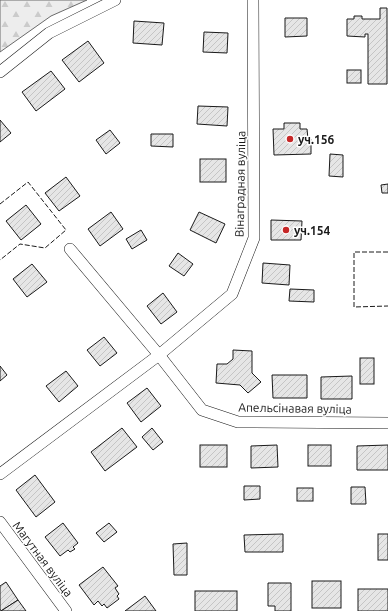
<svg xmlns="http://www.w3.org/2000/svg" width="388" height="611" font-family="Ubuntu,sans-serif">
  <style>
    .forest { fill: url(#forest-firs); stroke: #6a6a6a }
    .building { fill: url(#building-hatch); stroke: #1a1a1a }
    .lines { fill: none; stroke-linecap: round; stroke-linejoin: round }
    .minor-casing { stroke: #1a1a1a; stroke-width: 12 }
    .minor { stroke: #fff; stroke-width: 11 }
    .fence { stroke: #1a1a1a; stroke-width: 1; stroke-dasharray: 5 2; stroke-linecap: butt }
    .poi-dot { fill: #c62828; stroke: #fff; stroke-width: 1.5 }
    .labels { text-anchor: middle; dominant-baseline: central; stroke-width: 3; stroke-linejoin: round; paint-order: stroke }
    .poi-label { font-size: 12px; font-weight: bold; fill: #1a1a1a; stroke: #fff; text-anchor: start }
    .street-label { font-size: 12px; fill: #1a1a1a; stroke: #fff }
  </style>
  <defs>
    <pattern id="forest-firs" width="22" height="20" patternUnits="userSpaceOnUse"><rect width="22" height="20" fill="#ededed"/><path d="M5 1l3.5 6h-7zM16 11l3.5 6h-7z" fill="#cbcbcb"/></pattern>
    <pattern id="building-hatch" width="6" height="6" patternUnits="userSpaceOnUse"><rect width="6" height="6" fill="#e6e6e6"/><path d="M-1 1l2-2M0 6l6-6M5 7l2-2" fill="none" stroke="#c5c5c5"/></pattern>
  </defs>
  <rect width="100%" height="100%" fill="#fff"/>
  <polygon class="forest" points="0,0 87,0 51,16 0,52"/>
  <g class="building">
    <polygon points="380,8 387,8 387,84 368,84 368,34 365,34 365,37 347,36 347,19 354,19 354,16 362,16 362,19 380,19"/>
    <polygon points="285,18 307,18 307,36 285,37"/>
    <polygon points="134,21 164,23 162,45 133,43"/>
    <polygon points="204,32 228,33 227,53 203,52"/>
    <polygon points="88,41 104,63 79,82 62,60"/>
    <rect x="347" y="70" width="14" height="13"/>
    <polygon points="51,71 65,89 36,111 22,92"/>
    <polygon points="198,106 228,107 227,126 197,124"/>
    <polygon points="0,120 11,133 0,142"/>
    <polygon points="284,123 300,123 300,129 307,129 308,139 311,139 311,154 274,155 273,129 284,129"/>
    <polygon points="110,130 120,143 106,154 96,140"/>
    <polygon points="151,134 173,134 173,147 151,146"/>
    <polygon points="330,154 343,155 343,177 329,176"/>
    <rect x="200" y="159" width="26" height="23"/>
    <polygon points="66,177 80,196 59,211 45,193"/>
    <polygon points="388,184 388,193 382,193 381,185"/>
    <polygon points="26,205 41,224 21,240 6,221"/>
    <polygon points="111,212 123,229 100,246 88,229"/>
    <polygon points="199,212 225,224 216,243 190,230"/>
    <polygon points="271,220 302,221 301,240 271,240"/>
    <polygon points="141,230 147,240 132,249 126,239"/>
    <polygon points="178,253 193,264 184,276 169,266"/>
    <polygon points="263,263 290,265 289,285 262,283"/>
    <polygon points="32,264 47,282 27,297 13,279"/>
    <polygon points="290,289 314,290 314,302 289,301"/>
    <polygon points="163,293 177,312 161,324 147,306"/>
    <polygon points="104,337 117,353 100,366 87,350"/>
    <polygon points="233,350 252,351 252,373 261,382 248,393 240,385 216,383 217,364 227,364 233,359"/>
    <rect x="360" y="358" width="14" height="26"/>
    <polygon points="0,366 7,375 0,381"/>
    <polygon points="66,371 78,386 59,402 46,386"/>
    <polygon points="272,375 307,375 307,398 273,398"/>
    <polygon points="352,376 352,399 321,399 321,377"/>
    <polygon points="147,388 161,406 141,422 127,403"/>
    <polygon points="122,428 137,447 105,471 91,452"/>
    <polygon points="152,428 163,442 153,450 142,437"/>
    <rect x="200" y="445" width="27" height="22"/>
    <polygon points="277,445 278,467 251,468 251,446"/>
    <rect x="308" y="445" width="23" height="21"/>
    <polygon points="388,445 388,470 357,470 357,446"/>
    <polygon points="35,475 55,502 36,517 16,490"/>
    <polygon points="244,486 260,486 260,499 244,500"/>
    <polygon points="351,487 365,487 366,504 351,504"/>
    <rect x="297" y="488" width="16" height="13"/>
    <polygon points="63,523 78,543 73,547 75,549 70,552 68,550 60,556 45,537"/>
    <polygon points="109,523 117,532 104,542 96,533"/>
    <polygon points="283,534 283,552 245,552 244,535"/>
    <rect x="378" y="534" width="10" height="26"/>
    <polygon points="187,543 187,575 174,575 173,544"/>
    <polygon points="103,567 118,586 115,588 119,594 117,596 119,599 107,608 104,604 102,606 98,601 94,605 79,585"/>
    <rect x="312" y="581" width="29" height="27"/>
    <polygon points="6,582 18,600 1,611 0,609 0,586"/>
    <polygon points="268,583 291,583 291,611 275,611 275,606 268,606"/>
    <rect x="358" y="589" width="30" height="22"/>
    <rect x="195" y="591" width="42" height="20"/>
    <polygon points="145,596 156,611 125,611"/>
    <polygon points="18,600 26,611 1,611"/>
  </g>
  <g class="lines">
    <defs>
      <g id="minor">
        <polyline points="0,72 49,33 115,0"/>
        <polyline points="70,249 159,355 202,410 238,422 388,423"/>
        <polyline points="0,474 159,355 232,294 254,238 253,0"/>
        <polyline points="0,522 66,611"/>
      </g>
    </defs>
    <use href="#minor" class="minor-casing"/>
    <use href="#minor" class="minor"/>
    <g class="fence">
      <polyline points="0,204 28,182 66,230 45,248 20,244 0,260"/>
      <polyline points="388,252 354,252 354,307 388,306"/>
    </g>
  </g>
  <g class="poi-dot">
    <circle cx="290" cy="139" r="4"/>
    <circle cx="286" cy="230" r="4"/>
  </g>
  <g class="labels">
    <g class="poi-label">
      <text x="298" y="139">уч.156</text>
      <text x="294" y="230">уч.154</text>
    </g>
    <g class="street-label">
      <text transform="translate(240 184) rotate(-89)">Вінаградная вуліца</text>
      <text transform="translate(295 408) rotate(1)">Апельсінавая вуліца</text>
      <text transform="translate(43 559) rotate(53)">Магутная вуліца</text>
    </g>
  </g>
</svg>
